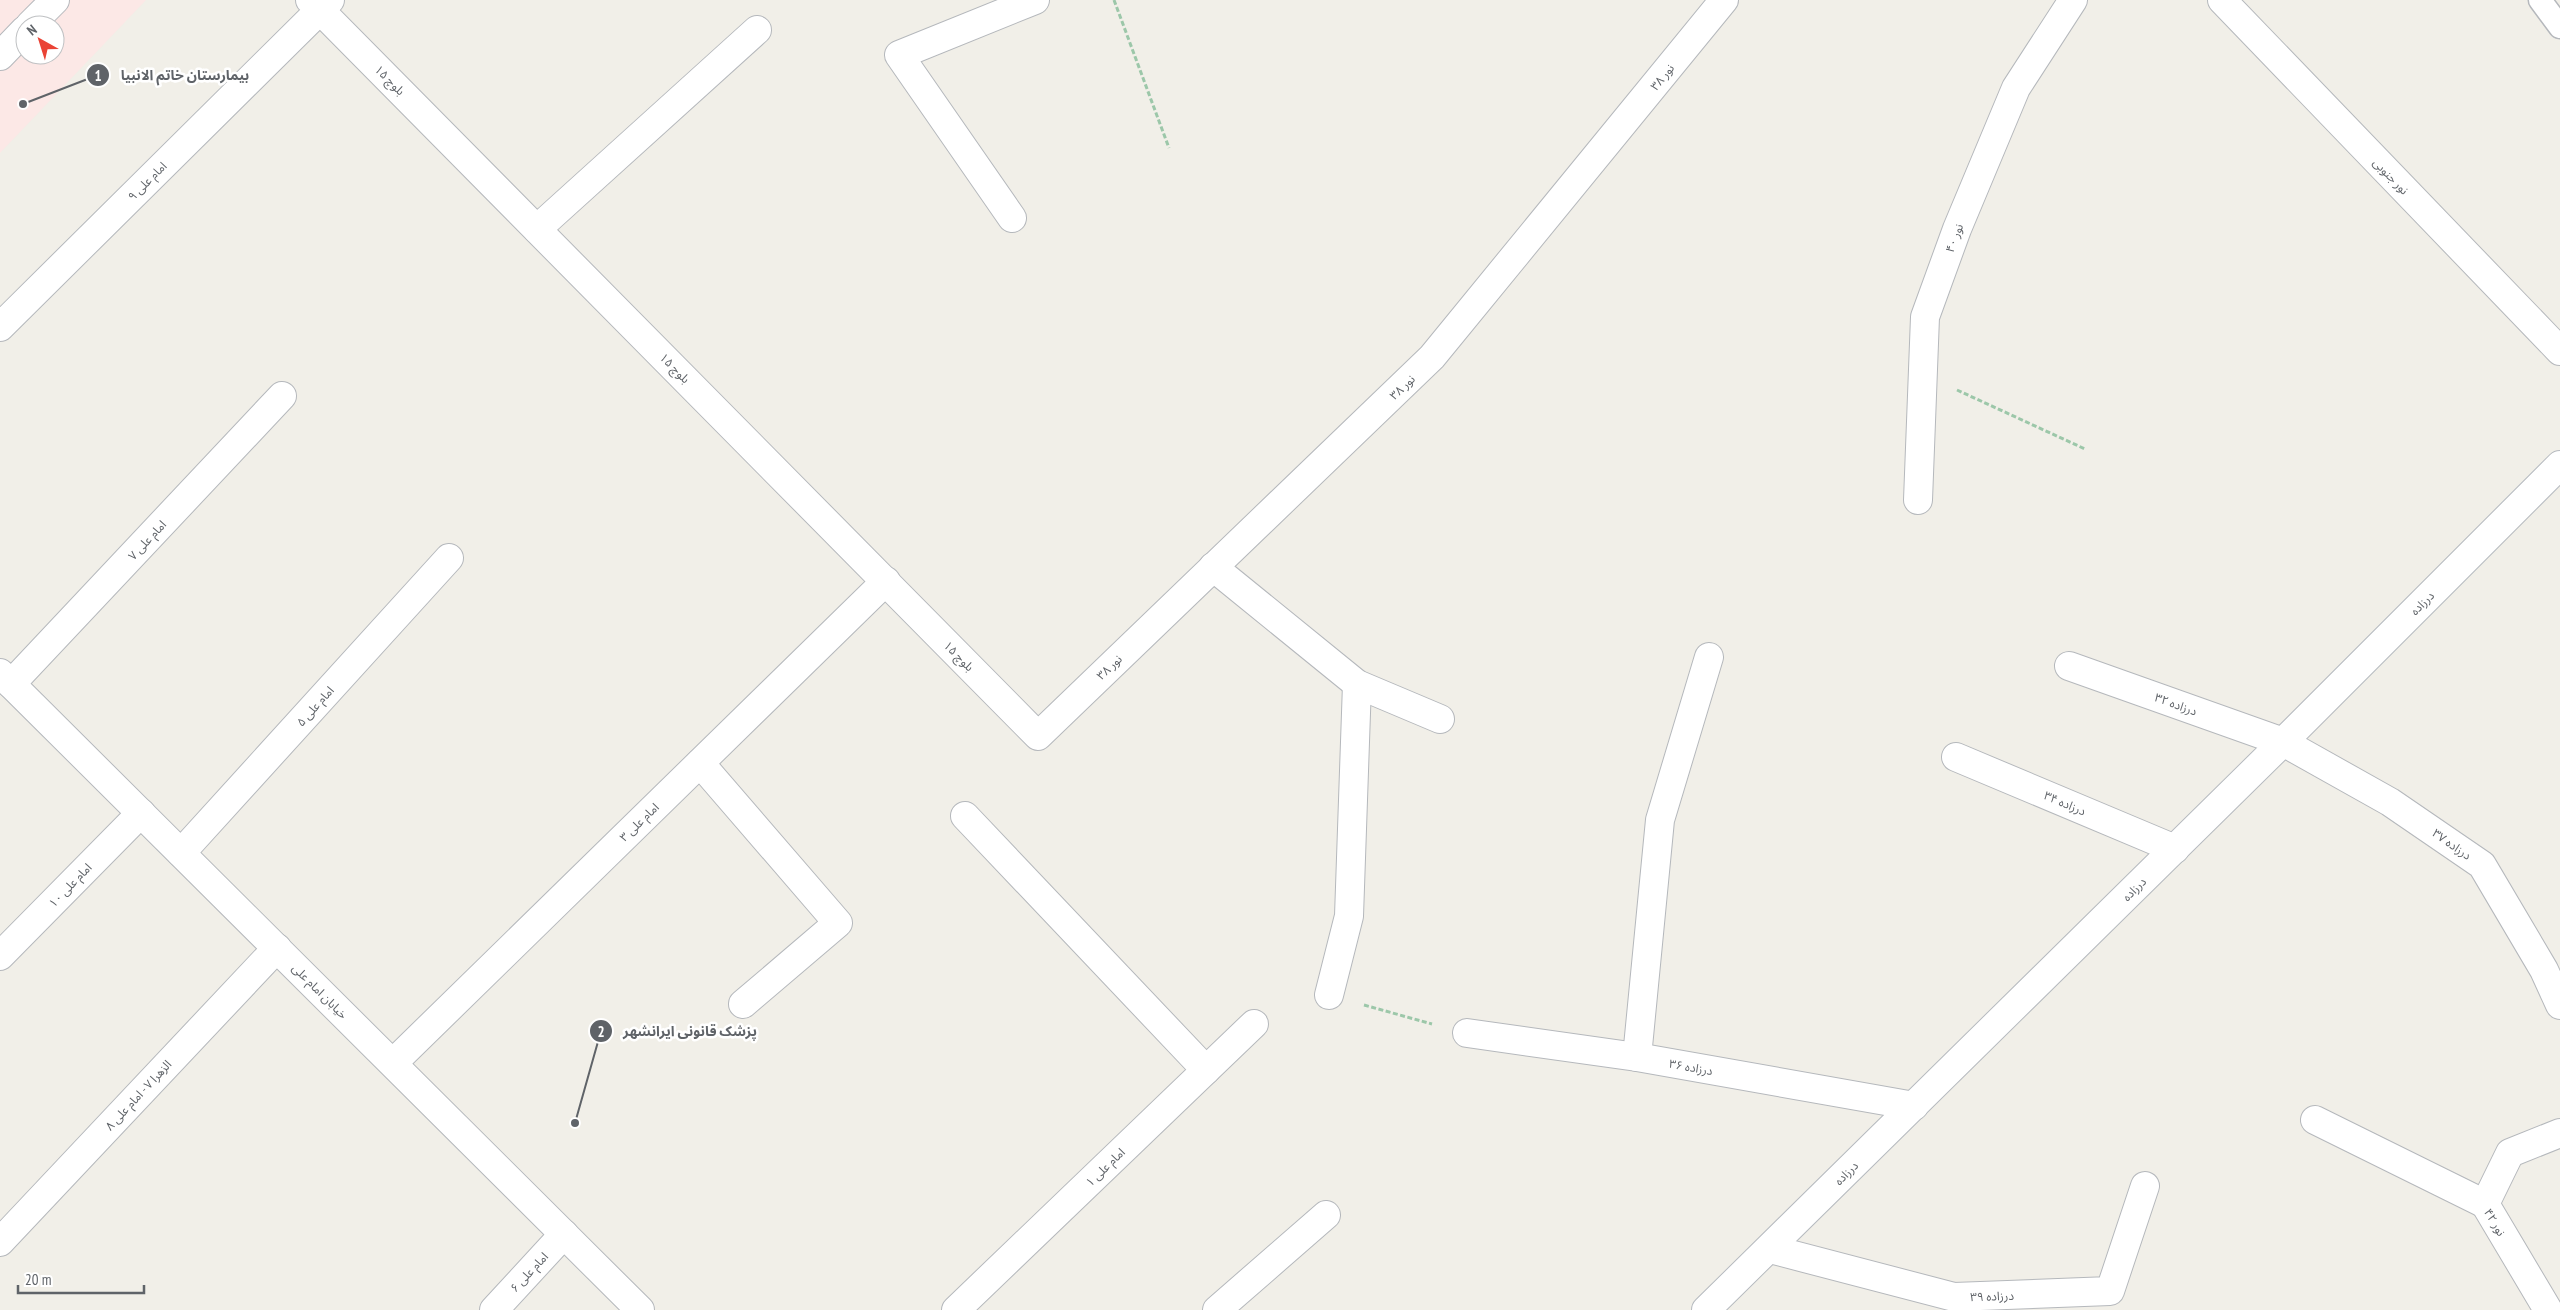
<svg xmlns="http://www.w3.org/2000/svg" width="2560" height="1310" font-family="'PT Sans Narrow','Noto Sans Arabic',sans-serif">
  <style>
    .medical { fill: #fce8e6; fill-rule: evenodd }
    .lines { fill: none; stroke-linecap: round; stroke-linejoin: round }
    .service-casing { stroke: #b5b8bc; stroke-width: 25 }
    .minor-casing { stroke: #b5b8bc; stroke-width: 30 }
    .tertiary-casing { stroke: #b5b8bc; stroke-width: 30 }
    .secondary-casing { stroke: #b6babf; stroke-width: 30 }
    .path { stroke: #9cc7a9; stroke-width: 3; stroke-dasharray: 5 2.5; stroke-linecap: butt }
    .service { stroke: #fff; stroke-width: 22 }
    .minor { stroke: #fff; stroke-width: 28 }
    .tertiary { stroke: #fff; stroke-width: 28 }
    .secondary { stroke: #fff; stroke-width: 28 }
    .labels { text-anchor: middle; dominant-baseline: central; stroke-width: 5; stroke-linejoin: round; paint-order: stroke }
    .street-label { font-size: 12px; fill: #5f6368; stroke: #fff }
    .leader { fill: none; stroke: #5f6368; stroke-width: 2 }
    .callout-dot { fill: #5f6368; stroke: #fff; stroke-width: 2 }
    .mark-label { font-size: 15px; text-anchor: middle; font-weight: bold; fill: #fff }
    .callout-label { font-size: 14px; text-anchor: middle; font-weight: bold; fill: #5f6368; stroke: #fff; stroke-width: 5; stroke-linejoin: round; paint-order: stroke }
  </style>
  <rect width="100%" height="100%" fill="#f1efe8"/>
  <path class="medical" d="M 0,0 L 146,0 L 0,153 ZM 25,25 L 55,25 L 55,55 L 25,55 Z"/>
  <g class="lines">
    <defs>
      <polyline id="service" points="2540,0 2560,27"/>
      <g id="minor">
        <polyline points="310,0 1038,736 1432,357 1724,0"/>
        <polyline points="30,25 55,0"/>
        <polyline points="0,56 25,30"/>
        <polyline points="1012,218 899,55 1035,0"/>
        <polyline points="537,229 757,30"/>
        <polyline points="0,327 330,0"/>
        <polyline points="1918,500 1925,317 1957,229 2016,88 2073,0"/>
        <polyline points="1213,567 1357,684 1440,719"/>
        <polyline points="2069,666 2283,742 2390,802 2482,865 2544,970 2560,1005"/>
        <polyline points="11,684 282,396"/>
        <polyline points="1956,757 2175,849"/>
        <polyline points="700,763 838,923 743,1004"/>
        <polyline points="965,816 1206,1070"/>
        <polyline points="181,853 449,558"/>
        <polyline points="0,956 141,813"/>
        <polyline points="1329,995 1349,916 1357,684"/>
        <polyline points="1467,1033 1637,1057 1914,1106"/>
        <polyline points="1637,1057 1660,820 1709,657"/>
        <polyline points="393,1063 886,581"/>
        <polyline points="2315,1120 2485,1204"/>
        <polyline points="0,1242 277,948"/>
        <polyline points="1770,1249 1954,1297 2110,1291 2145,1186"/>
        <polyline points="494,1310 564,1234"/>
        <polyline points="956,1310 1254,1024"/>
        <polyline points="1217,1310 1326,1215"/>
        <polyline points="2548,1310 2485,1204 2510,1153 2560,1133"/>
      </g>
      <g id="tertiary">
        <polyline points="2222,0 2560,351"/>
        <polyline points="0,673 640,1310"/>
      </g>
      <polyline id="secondary" points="1706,1310 2283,742 2560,465"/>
    </defs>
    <use href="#service" class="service-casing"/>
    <use href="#minor" class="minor-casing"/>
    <use href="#tertiary" class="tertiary-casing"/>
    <use href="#secondary" class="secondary-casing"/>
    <g class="path">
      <polyline points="1114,0 1169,148"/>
      <polyline points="1957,390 2085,449"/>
      <polyline points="1364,1005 1432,1024"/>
    </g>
    <use href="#service" class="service"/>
    <use href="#minor" class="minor"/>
    <use href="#tertiary" class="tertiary"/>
    <use href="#secondary" class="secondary"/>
  </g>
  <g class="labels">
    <g class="street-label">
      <text transform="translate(1662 77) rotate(-51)">نور ۳۸</text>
      <text transform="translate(390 80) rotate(45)">بلوچ ۱۵</text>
      <text transform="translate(2391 176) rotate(46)">نور جنوبی</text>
      <text transform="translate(147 181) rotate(-45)">امام علی ۹</text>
      <text transform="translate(1954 238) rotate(-69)">نور ۴۰</text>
      <text transform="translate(675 368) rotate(45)">بلوچ ۱۵</text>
      <text transform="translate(1402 387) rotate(-44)">نور ۳۸</text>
      <text transform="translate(147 540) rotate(-47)">امام علی ۷</text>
      <text transform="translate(2422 603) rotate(-45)">درزاده</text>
      <text transform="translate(959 656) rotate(45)">بلوچ ۱۵</text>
      <text transform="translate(1109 667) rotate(-44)">نور ۳۸</text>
      <text transform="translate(2176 704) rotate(20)">درزاده ۳۲</text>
      <text transform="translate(315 706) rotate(-48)">امام علی ۵</text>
      <text transform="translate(2065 803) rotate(23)">درزاده ۳۴</text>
      <text transform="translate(639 822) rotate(-44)">امام علی ۳</text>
      <text transform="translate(2452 844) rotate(35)">درزاده ۳۷</text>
      <text transform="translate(70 885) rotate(-46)">امام علی ۱۰</text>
      <text transform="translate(2134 889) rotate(-45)">درزاده</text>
      <text transform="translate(320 991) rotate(45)">خیابان امام علی</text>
      <text transform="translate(1691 1067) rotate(10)">درزاده ۳۶</text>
      <text transform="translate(138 1095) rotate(-47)">الزهرا ۷ - امام علی ۸</text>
      <text transform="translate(1105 1167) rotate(-44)">امام علی ۱</text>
      <text transform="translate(1846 1173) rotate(-45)">درزاده</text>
      <text transform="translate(2495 1222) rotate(59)">نور ۴۲</text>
      <text transform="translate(529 1272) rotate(-47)">امام علی ۶</text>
      <text transform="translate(1992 1296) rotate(-2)">درزاده ۳۹</text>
    </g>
  </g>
  <path class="leader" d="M23 104L98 75M575 1123L601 1031"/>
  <g class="callout-dot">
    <circle cx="23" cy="104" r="5"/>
    <circle cx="575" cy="1123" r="5"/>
    <circle cx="98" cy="75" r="12"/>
    <circle cx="601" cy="1031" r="12"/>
  </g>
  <g class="mark-label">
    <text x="98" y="81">1</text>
    <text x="601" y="1037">2</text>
  </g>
  <g class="callout-label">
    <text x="185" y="80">بیمارستان خاتم الانبیا</text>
    <text x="690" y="1036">پزشک قانونی ایرانشهر</text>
  </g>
  <g transform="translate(40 40) rotate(321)"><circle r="24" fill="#ffffff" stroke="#bfc1c3"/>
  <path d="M0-4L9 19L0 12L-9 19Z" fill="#ea4335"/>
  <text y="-8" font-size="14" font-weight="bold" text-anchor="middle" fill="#5f6368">N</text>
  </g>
  <path d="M18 1285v8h126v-8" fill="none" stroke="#5f6368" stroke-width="2.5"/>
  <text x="25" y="1285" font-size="15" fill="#5f6368" stroke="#ffffff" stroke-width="4" paint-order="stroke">20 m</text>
</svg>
